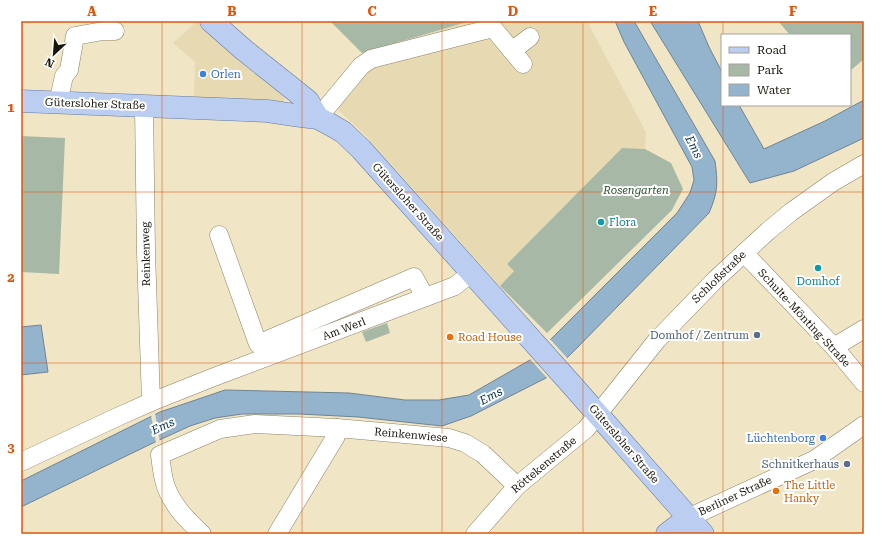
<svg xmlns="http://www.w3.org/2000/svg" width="885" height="555" font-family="'Roboto Serif',serif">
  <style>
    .built { fill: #e7dab3 }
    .green { fill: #a7b9a6 }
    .water { fill: #94b3cd; stroke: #6f8493 }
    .pier { fill: #f0e5c5 }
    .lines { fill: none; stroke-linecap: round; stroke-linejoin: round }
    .minor-casing { stroke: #8d8365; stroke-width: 19 }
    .major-casing { stroke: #65799a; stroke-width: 23 }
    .minor { stroke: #fff; stroke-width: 18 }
    .major { stroke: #bbcef1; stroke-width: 22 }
    .grid { fill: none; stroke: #de560c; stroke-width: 1; stroke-opacity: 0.55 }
    .shop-dot { fill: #3f7fe0; stroke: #fff; stroke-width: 1.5 }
    .culture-dot { fill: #0f9aa8; stroke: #fff; stroke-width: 1.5 }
    .service-dot { fill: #5c6f8a; stroke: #fff; stroke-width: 1.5 }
    .food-dot { fill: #e8710a; stroke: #fff; stroke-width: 1.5 }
    .labels { text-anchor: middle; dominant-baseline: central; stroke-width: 4; stroke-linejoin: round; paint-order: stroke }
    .shop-label { font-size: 11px; fill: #366cbe; stroke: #fff; text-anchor: start }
    .street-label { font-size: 11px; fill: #1a160b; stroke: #fff }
    .park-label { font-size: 11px; font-style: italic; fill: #2b5228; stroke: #fff }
    .culture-label { font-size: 11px; fill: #0d838f; stroke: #fff; text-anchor: start }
    .service-label { font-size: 11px; fill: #4e5e75; stroke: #fff; text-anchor: end }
    .food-label { font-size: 11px; fill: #c56008; stroke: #fff; text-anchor: start }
    .water-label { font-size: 12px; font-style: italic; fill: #0a314c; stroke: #fff }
    .neatline { fill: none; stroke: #de560c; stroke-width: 1.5 }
    .grid-label { font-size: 13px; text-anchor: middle; font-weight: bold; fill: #de560c }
  </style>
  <rect width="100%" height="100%" fill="#f0e5c5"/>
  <g class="built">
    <polygon points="197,21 199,21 229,50 271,85 285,97 284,102 194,97 195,62 173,43"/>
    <polygon points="470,21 587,21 646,132 645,149 622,148 507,264 514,271 500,286 367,137 333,105 373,63 362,53"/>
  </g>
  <g class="green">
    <polygon points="330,21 470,21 362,53"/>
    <polygon points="778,21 864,21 864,59 850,71 850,35 790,35"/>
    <polygon points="21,136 65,138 59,274 21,272"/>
    <polygon points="622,148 645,149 671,163 683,189 672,210 547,333 500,286 514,271 507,264"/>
    <polygon points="387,323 390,333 366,342 362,332"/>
  </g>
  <g class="water">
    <path d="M 615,21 L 634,21 L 715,161 C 718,183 718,192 709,213 L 574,351 L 546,378 L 471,416 L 442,426 L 358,417 L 300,414 L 242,414 L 215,418 L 190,426 L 155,442 L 21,507 L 21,481 L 160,412 L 225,390 L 349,393 L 405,400 L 439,400 L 469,395 L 530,360 L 677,213 L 690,193 L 694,180 L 692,167 L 624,42 Z"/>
    <polygon points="650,21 698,21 709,47 722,72 722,105 739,105 764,149 825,121 864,100 864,138 794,171 750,183"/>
    <polygon points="41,325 48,372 21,375 21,327"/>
  </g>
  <g class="pier">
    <polygon points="549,338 568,359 548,379 529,358"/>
    <polygon points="155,413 160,442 156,443 151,415"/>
  </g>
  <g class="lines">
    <defs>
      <g id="minor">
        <polyline points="512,51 530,37"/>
        <polyline points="58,103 64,76 69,70 75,36 103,31 115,31"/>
        <polyline points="144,106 146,252 151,402"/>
        <polyline points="318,118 361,66 371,59 493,28 523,64"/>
        <polyline points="219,235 258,344 414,277 425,297"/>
        <polyline points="744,253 834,347 864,383"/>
        <polyline points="834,347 864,329"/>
        <polyline points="21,462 115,418 151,402 214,377 455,286 471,273"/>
        <polyline points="688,518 814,460 864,425"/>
        <path d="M 202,534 C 186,519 169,502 164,480 C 162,472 161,463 160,455 L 220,429 L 255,424 L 337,428 L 449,438 L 465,443 L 483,454 L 517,486"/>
        <polyline points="277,534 336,436 337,428"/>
        <polyline points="475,534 517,486 586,429 657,340 716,279 768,231 791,212 833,182 864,164"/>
      </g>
      <g id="major">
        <polyline points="211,21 244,50 308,101 318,118"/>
        <polyline points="21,101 267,111 301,116 318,118 331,125 343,132 361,149 571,384 703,534"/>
        <polyline points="667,534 688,518"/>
      </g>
    </defs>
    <use href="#minor" class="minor-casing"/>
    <use href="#major" class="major-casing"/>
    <use href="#minor" class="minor"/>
    <use href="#major" class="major"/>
  </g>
  <path class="grid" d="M 162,21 L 162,534M 302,21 L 302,534M 442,21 L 442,534M 583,21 L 583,534M 723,21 L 723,35M 723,105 L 723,534M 21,192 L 864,192M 21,363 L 864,363"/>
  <g class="shop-dot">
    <circle cx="203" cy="74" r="4"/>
    <circle cx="823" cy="438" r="4"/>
  </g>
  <g class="culture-dot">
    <circle cx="601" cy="222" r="4"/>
    <circle cx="818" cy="268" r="4"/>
  </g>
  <g class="service-dot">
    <circle cx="757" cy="335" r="4"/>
    <circle cx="847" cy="464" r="4"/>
  </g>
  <g class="food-dot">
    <circle cx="450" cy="337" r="4"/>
    <circle cx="776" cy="491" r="4"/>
  </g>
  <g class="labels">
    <g class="shop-label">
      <text x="211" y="74">Orlen</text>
      <text x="815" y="438" text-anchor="end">Lüchtenborg</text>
    </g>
    <g class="street-label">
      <text transform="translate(95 104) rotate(2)">Gütersloher Straße</text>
      <text transform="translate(408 202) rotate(48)">Gütersloher Straße</text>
      <text transform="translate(146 254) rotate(-91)">Reinkenweg</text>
      <text transform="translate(719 277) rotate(-44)">Schloßstraße</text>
      <text transform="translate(804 318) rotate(47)">Schulte-Mönting-Straße</text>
      <text transform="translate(344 329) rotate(-21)">Am Werl</text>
      <text transform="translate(411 435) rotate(5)">Reinkenwiese</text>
      <text transform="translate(624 444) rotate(49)">Gütersloher Straße</text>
      <text transform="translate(544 465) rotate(-40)">Röttekenstraße</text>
      <text transform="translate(735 496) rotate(-25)">Berliner Straße</text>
    </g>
    <g class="park-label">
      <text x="636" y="190">Rosengarten</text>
    </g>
    <g class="culture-label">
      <text x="609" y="222">Flora</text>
      <text x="818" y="281" text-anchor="middle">Domhof</text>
    </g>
    <g class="service-label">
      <text x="749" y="335">Domhof / Zentrum</text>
      <text x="839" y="464">Schnitkerhaus</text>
    </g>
    <g class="food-label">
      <text x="458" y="337">Road House</text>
      <text x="784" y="485">The Little<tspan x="784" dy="13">Hanky</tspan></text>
    </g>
    <g class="water-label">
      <text transform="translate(694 147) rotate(63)">Ems</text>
      <text transform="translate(491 396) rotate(-28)">Ems</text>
      <text transform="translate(163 426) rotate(-25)">Ems</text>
    </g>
  </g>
  <rect width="885" height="555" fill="none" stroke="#ffffff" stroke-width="44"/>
  <rect x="721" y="34" width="130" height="72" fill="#ffffff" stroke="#a3a29d"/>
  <rect x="729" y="47" width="20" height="6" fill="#bbcef1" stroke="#a3a29d"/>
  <text x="757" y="54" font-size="12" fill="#1a160b">Road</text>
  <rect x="729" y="64" width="20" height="12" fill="#a7b9a6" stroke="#a3a29d"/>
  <text x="757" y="74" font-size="12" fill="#1a160b">Park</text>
  <rect x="729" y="84" width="20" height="12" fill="#94b3cd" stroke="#a3a29d"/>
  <text x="757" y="94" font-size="12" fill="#1a160b">Water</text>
  <g transform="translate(54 54) rotate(206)" stroke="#ffffff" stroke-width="3" paint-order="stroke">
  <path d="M0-3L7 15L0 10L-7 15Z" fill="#1a160b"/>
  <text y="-6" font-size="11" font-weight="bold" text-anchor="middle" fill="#1a160b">N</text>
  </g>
  <rect x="22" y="22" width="841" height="511" class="neatline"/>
  <g class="grid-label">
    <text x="92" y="16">A</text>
    <text x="232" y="16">B</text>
    <text x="372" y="16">C</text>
    <text x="513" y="16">D</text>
    <text x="653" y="16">E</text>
    <text x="793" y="16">F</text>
    <text x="11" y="112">1</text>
    <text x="11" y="282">2</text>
    <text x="11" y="452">3</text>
  </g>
</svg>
